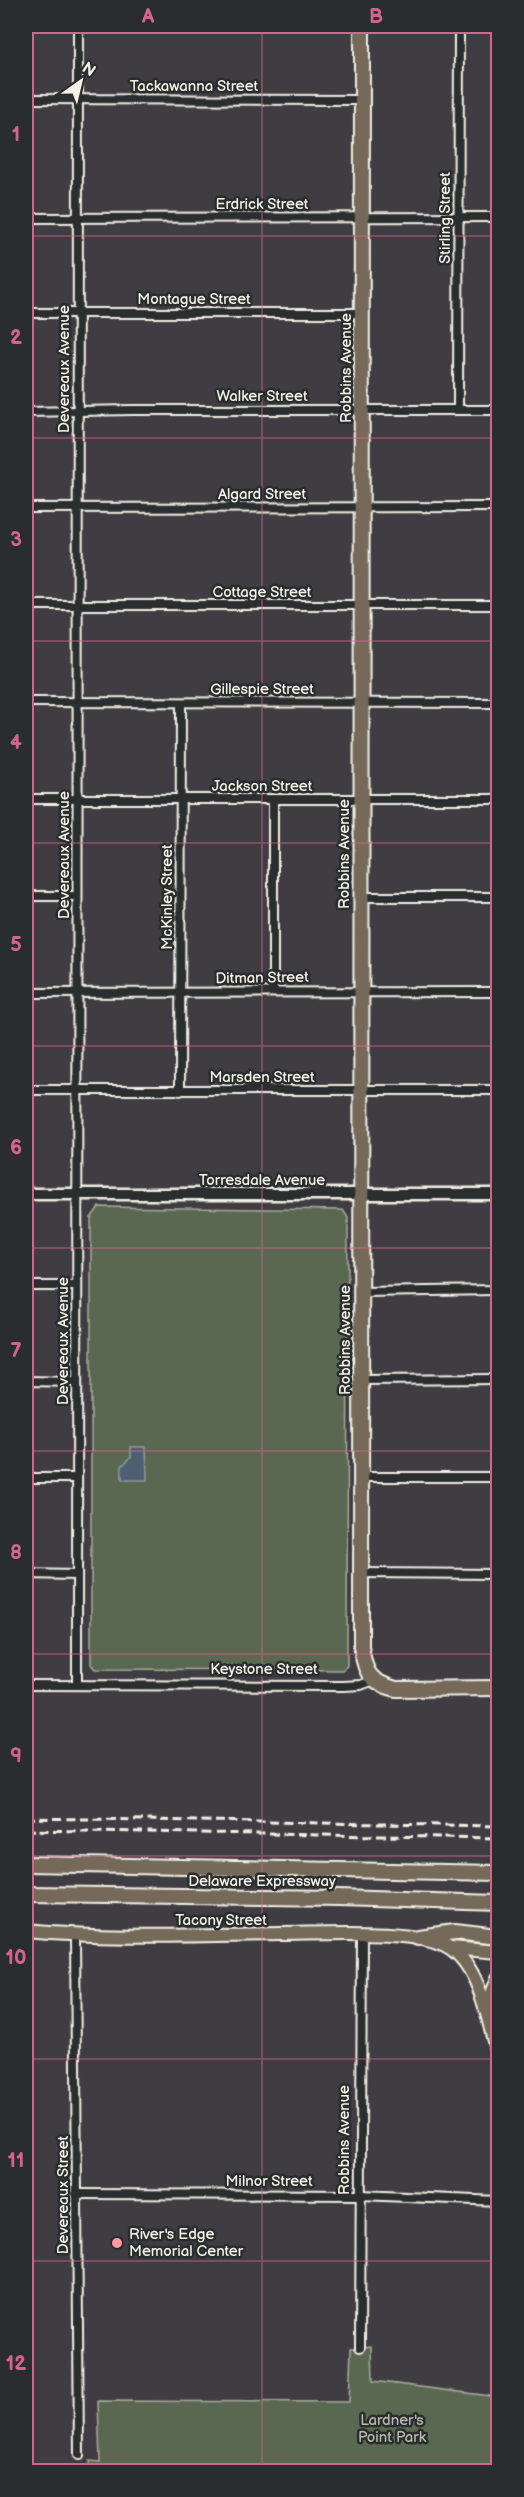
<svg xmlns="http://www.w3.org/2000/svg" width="524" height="2497" font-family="'Balsamiq Sans',sans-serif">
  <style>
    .green { fill: #5a6851; stroke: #a7ac9c; stroke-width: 1.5 }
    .water { fill: #4d5f6f; stroke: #90999f; stroke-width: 1.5 }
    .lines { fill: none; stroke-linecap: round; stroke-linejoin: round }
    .street-casing { stroke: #f4f1e8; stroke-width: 12 }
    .secondary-casing { stroke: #f4f1e8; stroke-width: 15 }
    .primary-casing { stroke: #f4f1e8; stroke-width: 16 }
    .highway-casing { stroke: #f4f1e8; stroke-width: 18 }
    .street { stroke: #2a2d2e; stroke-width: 8 }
    .secondary { stroke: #2a2d2e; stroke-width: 10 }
    .primary { stroke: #746a5a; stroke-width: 12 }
    .highway { stroke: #746a5a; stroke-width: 14 }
    .rail { stroke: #f4f1e8; stroke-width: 3; stroke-dasharray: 9 4.5; stroke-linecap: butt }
    .grid { fill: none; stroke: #d4648c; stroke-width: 1.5; stroke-opacity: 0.55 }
    .poi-dot { fill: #ff9aa2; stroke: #2a2d2e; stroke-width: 2 }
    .labels { text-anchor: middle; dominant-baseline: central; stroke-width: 5; stroke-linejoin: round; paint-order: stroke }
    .street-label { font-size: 15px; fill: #f4f1e8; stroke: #2a2d2e }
    .poi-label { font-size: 15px; fill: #f4f1e8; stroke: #2a2d2e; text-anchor: start }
    .park-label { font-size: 15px; fill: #b6baac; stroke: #2a2d2e }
    .neatline { fill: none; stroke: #d4648c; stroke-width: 2 }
    .grid-label { font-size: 20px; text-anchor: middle; font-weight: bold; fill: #d4648c }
  </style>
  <rect width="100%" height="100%" fill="#3f3d41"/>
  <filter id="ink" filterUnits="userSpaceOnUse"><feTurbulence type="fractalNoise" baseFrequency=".0167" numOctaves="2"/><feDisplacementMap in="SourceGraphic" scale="12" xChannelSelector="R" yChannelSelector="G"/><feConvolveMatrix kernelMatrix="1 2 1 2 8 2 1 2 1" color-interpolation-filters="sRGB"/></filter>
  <g filter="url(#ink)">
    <g class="green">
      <polygon points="99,1207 343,1210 348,1218 347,1666 342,1670 95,1669 91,1664 91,1218"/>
      <polygon points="372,2346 373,2381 498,2397 498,2471 89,2472 89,2461 100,2462 98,2401 349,2402 351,2348"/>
    </g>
    <polygon class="water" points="131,1447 146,1447 147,1480 122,1480 122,1466 131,1457"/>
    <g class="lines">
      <defs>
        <g id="street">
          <polyline points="26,99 362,100"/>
          <polyline points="26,218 498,217"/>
          <polyline points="26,313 362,313"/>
          <polyline points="458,410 459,26"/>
          <polyline points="26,412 132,410 498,410"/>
          <polyline points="26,508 498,507"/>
          <polyline points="26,605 498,605"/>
          <polyline points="26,702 498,703"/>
          <polyline points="26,799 498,799"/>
          <polyline points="26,896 77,896"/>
          <polyline points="362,897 498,897"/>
          <polyline points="273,991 273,800"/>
          <polyline points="26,993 498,992"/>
          <polyline points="26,1090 498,1090"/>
          <polyline points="180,1091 181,703"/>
          <polyline points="26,1286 76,1286"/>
          <polyline points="361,1292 498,1290"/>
          <polyline points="362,1380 498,1379"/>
          <polyline points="26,1381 76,1382"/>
          <polyline points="361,1477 498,1477"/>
          <polyline points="26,1478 76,1478"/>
          <polyline points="360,1573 498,1574"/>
          <polyline points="26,1574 76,1575"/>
          <polyline points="26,1685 344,1686 361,1685 374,1680"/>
          <polyline points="77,1685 78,26"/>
          <polyline points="75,1936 79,2455"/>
          <polyline points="76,2194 361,2195 498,2201"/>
          <polyline points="360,2347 362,1934"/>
        </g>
        <polyline id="secondary" points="26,1194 498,1194"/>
        <g id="primary">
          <path d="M 26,1931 C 110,1939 195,1935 280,1934 C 319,1934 419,1927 450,1948 C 481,1968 489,2024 498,2058"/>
          <polyline points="451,1948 498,1952"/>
          <polyline points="487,2012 490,1999 498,1978"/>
        </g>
        <g id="highway">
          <path d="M 362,26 L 361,1646 C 365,1673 369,1682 396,1689 L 498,1688"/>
          <polyline points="26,1864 498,1873"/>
          <polyline points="26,1894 339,1898 498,1903"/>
          <polyline points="418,1937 455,1932 498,1937"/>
        </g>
      </defs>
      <use href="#street" class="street-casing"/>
      <use href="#secondary" class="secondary-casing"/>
      <use href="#primary" class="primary-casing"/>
      <use href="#highway" class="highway-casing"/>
      <use href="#street" class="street"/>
      <use href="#secondary" class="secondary"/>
      <use href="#primary" class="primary"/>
      <use href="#highway" class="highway"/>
      <g class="rail">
        <polyline points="26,1818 498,1826"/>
        <polyline points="26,1830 498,1838"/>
      </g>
    </g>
  </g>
  <path class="grid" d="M 262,26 L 262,2472M 26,236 L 498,236M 26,438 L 498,438M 26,641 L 498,641M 26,843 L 498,843M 26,1046 L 498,1046M 26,1248 L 498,1248M 26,1451 L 498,1451M 26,1654 L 498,1654M 26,1856 L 498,1856M 26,2059 L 498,2059M 26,2261 L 498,2261"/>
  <circle class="poi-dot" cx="117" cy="2243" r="6"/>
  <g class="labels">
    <g class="street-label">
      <text x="194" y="86">Tackawanna Street</text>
      <text x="262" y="204">Erdrick Street</text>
      <text transform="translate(445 218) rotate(-90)">Stirling Street</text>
      <text x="194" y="299">Montague Street</text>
      <text transform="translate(346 368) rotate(-90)">Robbins Avenue</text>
      <text transform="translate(64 369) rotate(-90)">Devereaux Avenue</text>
      <text x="262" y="396">Walker Street</text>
      <text x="262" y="494">Algard Street</text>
      <text x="262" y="592">Cottage Street</text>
      <text x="262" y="689">Gillespie Street</text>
      <text x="262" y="786">Jackson Street</text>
      <text transform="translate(344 854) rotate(-90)">Robbins Avenue</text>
      <text transform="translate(64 855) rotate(-90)">Devereaux Avenue</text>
      <text transform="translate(167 897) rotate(-90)">McKinley Street</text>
      <text transform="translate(262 978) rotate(-1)">Ditman Street</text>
      <text x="262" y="1077">Marsden Street</text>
      <text x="262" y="1180">Torresdale Avenue</text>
      <text transform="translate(345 1340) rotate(-90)">Robbins Avenue</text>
      <text transform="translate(63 1341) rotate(-90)">Devereaux Avenue</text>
      <text x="264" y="1669">Keystone Street</text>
      <text x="262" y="1881">Delaware Expressway</text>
      <text x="221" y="1920">Tacony Street</text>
      <text transform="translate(344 2140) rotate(-90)">Robbins Avenue</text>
      <text x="269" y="2181">Milnor Street</text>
      <text transform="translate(63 2195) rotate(-90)">Devereaux Street</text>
    </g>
    <g class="poi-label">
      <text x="129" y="2234">River's Edge<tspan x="129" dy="17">Memorial Center</tspan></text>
    </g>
    <g class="park-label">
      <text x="392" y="2420">Lardner's<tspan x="392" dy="17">Point Park</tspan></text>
    </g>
  </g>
  <rect width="524" height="2497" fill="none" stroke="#2a2d2e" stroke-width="66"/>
  <g transform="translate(81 81) rotate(34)" stroke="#2a2d2e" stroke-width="4.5" paint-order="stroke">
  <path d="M0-4.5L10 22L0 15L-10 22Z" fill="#f4f1e8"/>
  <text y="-9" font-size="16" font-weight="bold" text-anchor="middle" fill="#f4f1e8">N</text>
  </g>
  <rect x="33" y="33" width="458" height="2431" class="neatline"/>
  <g class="grid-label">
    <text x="148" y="23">A</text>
    <text x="376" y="23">B</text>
    <text x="16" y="141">1</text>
    <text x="16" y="344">2</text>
    <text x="16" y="546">3</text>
    <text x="16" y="749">4</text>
    <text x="16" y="951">5</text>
    <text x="16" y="1154">6</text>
    <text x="16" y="1357">7</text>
    <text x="16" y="1559">8</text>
    <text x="16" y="1762">9</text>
    <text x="16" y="1964">10</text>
    <text x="16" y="2167">11</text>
    <text x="16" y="2370">12</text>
  </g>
</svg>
